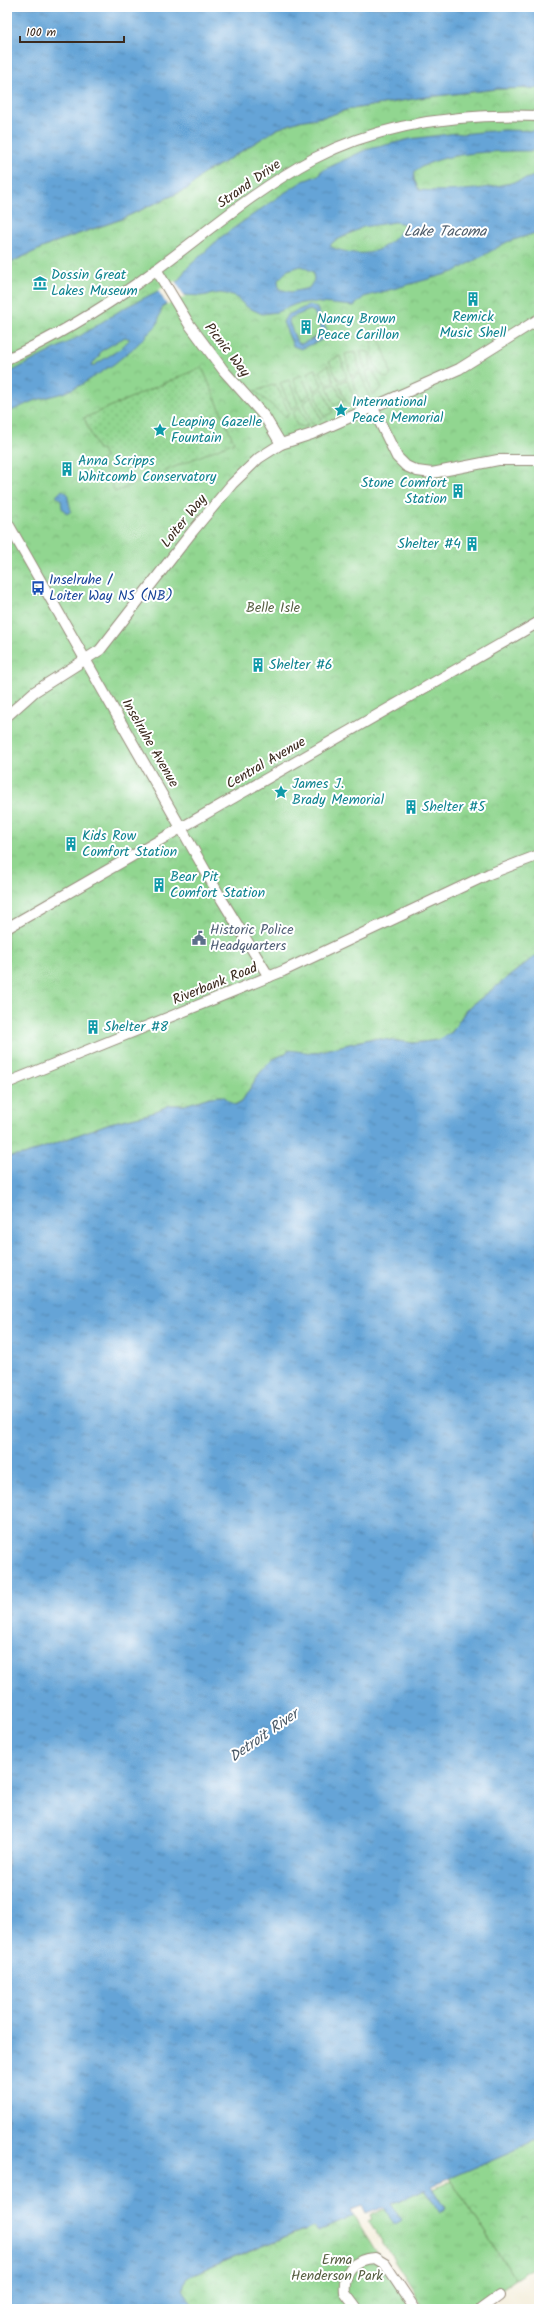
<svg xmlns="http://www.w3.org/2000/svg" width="546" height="2316" font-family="Kalam,sans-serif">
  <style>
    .grass { fill: url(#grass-tufts); stroke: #668057 }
    .park { fill: url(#park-crowns); stroke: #668057 }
    .garden { fill: url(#garden-dots); stroke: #668057 }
    .water { fill: url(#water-ripples); stroke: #50677a; fill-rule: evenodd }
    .pier { fill: #f4eedb }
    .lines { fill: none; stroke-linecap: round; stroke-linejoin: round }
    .minor-casing { stroke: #988c7c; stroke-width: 12 }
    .minor { stroke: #fff; stroke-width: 10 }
    .labels { text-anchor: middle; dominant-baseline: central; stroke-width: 4; stroke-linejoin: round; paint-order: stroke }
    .street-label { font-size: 14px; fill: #3b2a1e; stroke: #fff }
    .culture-label { font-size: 14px; fill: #0d838f; stroke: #fff; text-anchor: start }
    .transit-label { font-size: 14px; fill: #164399; stroke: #fff; text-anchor: start }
    .park-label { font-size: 14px; fill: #555e40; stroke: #fff }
    .service-label { font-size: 14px; fill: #4e5e75; stroke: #fff; text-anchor: start }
    .water-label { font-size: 15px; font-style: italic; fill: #4c5b68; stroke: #fff }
  </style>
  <defs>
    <pattern id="grass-tufts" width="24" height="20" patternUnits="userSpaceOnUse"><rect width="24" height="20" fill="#91d690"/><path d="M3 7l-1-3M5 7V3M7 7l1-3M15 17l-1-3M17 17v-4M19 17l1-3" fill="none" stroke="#7eb87c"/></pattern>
    <pattern id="park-crowns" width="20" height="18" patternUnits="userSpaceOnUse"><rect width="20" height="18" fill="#91d690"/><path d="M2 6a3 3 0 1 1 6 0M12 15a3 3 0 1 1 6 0" fill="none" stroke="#7eb87c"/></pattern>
    <pattern id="garden-dots" width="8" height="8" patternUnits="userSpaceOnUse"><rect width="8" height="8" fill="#91d690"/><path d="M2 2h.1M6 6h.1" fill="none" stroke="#7eb87c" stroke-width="1.8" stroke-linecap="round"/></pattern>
    <pattern id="water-ripples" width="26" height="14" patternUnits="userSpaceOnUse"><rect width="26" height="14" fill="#65a4d7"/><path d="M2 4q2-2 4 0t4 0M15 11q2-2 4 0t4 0" fill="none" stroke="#5486ae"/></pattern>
  </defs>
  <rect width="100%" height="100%" fill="#fff"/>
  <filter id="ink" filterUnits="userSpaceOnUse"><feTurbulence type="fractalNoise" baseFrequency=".025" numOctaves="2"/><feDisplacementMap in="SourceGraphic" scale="8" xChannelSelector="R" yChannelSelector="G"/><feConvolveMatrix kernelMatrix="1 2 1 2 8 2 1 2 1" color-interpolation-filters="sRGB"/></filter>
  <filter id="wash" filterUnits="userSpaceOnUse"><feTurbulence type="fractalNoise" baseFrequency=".012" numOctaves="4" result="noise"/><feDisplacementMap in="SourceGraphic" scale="16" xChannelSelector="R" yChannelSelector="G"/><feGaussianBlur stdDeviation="0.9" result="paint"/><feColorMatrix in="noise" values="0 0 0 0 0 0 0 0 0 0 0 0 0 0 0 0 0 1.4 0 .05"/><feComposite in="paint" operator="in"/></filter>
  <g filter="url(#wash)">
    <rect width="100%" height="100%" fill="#f4eedb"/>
    <polygon class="grass" points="452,2181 515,2279 471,2309 425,2309 369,2221 373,2219 371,2215 385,2209 395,2224 391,2204 425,2189 440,2213 446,2208 433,2189"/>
    <g class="park">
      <polygon points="539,88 539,953 466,1010 452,1032 439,1040 413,1043 373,1038 313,1053 286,1053 272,1060 259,1074 242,1101 234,1105 222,1096 210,1097 185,1105 170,1105 149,1114 110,1123 24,1155 7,1157 7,264 58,241 119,220 189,188 205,172 216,167 277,129 299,121 328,116 346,110 419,98 497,89"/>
      <polygon points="534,2138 539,2143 539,2264 515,2279 450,2178 515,2150"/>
      <polygon points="354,2216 412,2309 118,2309 193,2274 314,2226 318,2232"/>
    </g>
    <g class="garden">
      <path d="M 376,336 C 381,340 392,370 390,376 L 387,378 C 373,374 371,352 372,340 Z"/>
      <polygon points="360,351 369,352 371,366 365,369"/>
      <polygon points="356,352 360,372 351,376 345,354"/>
      <polygon points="340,356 347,378 338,380 329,361"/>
      <polygon points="328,365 334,382 326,385 320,371"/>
      <polygon points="202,367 234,442 115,492 101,460 105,457 102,449 98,450 84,418"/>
      <polygon points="315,369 322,386 314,391 307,373"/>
      <polygon points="372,369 382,388 372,395 366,372"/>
      <polygon points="361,374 369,397 360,402 352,378"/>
      <polygon points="301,375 310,394 302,400 293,378"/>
      <polygon points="289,380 298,404 292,410 280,383"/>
      <polygon points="347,380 356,403 348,405 338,383"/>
      <polygon points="276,384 289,413 286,417 255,391"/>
      <polygon points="335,384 343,401 334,405 327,387"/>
      <polygon points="323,389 333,412 324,417 315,393"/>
      <polygon points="312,396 321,420 312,424 303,403"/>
      <polygon points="299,406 308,426 303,427 296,424 293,413"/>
    </g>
    <g class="water">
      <polygon points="7,7 539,7 539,88 497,89 419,98 346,110 328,116 299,121 277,129 216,167 205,172 189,188 119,220 58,241 7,264"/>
      <path d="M 502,130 L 539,131 L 539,151 C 504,151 444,150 415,171 L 414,179 L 419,190 C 454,193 507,188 539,174 L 539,232 L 507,242 L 454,272 L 364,297 L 354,306 L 309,302 L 296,304 L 277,312 L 262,314 L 247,307 L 233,295 L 220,293 L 201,296 L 182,295 L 166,304 L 162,308 L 157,325 L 136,346 L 114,364 L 81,385 L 63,393 L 33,401 L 7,413 L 7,374 L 80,336 L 124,308 L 178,281 L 186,269 L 221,237 L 281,195 L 303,181 L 319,175 L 321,171 L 365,150 L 410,139 L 456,133 L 461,134 ZM 395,222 L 405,224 L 404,228 C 386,248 374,257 347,252 C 341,250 336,250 330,246 L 333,242 L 363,227 ZM 301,266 L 313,272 L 314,280 L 309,288 L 291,292 L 279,289 L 278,280 L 288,270 ZM 125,337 L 130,339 L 120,349 L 93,366 L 90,366 L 98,358 L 101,351 Z"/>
      <path d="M 310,305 L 317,308 L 327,332 L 324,339 L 301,349 L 293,346 L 283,322 L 287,315 ZM 310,310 L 314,312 L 322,331 L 321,335 L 301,344 L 297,342 L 289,322 L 290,318 Z"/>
      <polygon points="62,490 67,493 71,511 67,514 62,508 61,500 56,496"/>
      <polygon points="539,953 539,2143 534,2138 515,2150 432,2186 446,2209 440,2213 425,2189 391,2204 402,2220 394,2225 384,2207 366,2214 362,2206 351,2210 354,2216 318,2232 313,2226 193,2274 186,2279 183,2289 194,2309 7,2309 7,1157 24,1155 110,1123 149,1114 170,1105 185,1105 210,1097 223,1096 235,1105 242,1101 259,1074 272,1060 286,1053 288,1050 313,1053 373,1038 413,1043 439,1040 452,1032 466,1010"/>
    </g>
    <polygon class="pier" points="175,281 185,297 167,305 158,290"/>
  </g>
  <g filter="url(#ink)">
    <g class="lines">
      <defs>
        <g id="minor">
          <polyline points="156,269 189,324 224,371 265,417 281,444"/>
          <path d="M 7,359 C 55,337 100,310 142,280 C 199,239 251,192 313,159 C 383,122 461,113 539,116"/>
          <polyline points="372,406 397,457 406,466 417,471 432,473 498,460 539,460"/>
          <polyline points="7,522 222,900 269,977"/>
          <polyline points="7,716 34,692 100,650 192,532 232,484 259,458 281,444 312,434 459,369 539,319"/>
          <polyline points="7,928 539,622"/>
          <polyline points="7,1083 283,971 489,874 539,855"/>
          <path d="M 357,2309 L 345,2293 C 343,2272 353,2259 375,2258 L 385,2264 L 415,2309"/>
          <polyline points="481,2309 499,2296"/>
        </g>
      </defs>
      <use href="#minor" class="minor-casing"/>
      <use href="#minor" class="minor"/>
    </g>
  </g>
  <defs>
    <symbol id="museum-bare" viewBox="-9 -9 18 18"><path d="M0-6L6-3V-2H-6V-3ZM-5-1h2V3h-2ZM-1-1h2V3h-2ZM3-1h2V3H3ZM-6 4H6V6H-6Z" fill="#0f9aa8" stroke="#fff" stroke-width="2.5" paint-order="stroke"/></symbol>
    <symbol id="building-bare" viewBox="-9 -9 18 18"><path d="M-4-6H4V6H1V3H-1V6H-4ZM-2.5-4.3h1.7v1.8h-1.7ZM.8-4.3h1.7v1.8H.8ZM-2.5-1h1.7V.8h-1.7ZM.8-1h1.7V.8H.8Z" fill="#0f9aa8" stroke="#fff" stroke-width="2.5" paint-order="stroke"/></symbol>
    <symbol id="sight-bare" viewBox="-9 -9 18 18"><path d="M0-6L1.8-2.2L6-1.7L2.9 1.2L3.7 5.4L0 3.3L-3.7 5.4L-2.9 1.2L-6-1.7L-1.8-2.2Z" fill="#0f9aa8" stroke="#fff" stroke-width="2.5" paint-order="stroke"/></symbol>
    <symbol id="bus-bare" viewBox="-9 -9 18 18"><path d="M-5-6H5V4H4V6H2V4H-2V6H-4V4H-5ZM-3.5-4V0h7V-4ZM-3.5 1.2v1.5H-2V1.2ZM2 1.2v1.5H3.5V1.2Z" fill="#1a4fb4" stroke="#fff" stroke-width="2.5" paint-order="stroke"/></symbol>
    <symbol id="civic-bare" viewBox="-9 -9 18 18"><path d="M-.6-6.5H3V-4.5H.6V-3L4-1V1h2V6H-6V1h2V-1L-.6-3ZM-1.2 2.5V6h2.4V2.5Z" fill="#5c6f8a" stroke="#fff" stroke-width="2.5" paint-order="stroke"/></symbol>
  </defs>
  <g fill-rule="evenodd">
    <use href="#museum-bare" x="30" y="273" width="20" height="20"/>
    <use href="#building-bare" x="463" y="289" width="20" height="20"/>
    <use href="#building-bare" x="296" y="317" width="20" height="20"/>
    <use href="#sight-bare" x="331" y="400" width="20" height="20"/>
    <use href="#sight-bare" x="150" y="420" width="20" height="20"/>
    <use href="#building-bare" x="57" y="459" width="20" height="20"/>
    <use href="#building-bare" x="448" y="481" width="20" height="20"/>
    <use href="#building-bare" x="462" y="534" width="20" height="20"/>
    <use href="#bus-bare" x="28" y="578" width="20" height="20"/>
    <use href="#building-bare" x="248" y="655" width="20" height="20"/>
    <use href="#sight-bare" x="271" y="782" width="20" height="20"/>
    <use href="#building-bare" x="401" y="797" width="20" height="20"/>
    <use href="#building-bare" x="61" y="834" width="20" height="20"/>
    <use href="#building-bare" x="149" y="875" width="20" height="20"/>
    <use href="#civic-bare" x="189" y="928" width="20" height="20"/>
    <use href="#building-bare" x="83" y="1017" width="20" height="20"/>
  </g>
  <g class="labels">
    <g class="street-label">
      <text transform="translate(249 184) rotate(-35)">Strand Drive</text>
      <text transform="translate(227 350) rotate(52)">Picnic Way</text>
      <text transform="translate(184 521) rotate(-51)">Loiter Way</text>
      <text transform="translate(150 743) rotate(60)">Inselruhe Avenue</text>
      <text transform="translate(266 763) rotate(-30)">Central Avenue</text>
      <text transform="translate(215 984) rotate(-22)">Riverbank Road</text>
    </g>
    <g class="culture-label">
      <text x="51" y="275">Dossin Great<tspan x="51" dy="16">Lakes Museum</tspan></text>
      <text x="473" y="317" text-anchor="middle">Remick<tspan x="473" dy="16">Music Shell</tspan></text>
      <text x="317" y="319">Nancy Brown<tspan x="317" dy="16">Peace Carillon</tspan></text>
      <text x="352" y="402">International<tspan x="352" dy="16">Peace Memorial</tspan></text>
      <text x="171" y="422">Leaping Gazelle<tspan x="171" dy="16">Fountain</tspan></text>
      <text x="78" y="461">Anna Scripps<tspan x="78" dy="16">Whitcomb Conservatory</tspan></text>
      <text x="447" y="483" text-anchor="end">Stone Comfort<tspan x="447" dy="16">Station</tspan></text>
      <text x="461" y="544" text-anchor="end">Shelter #4</text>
      <text x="269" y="665">Shelter #6</text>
      <text x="292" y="784">James J.<tspan x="292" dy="16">Brady Memorial</tspan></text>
      <text x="422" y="807">Shelter #5</text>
      <text x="82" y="836">Kids Row<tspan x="82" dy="16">Comfort Station</tspan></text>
      <text x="170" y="877">Bear Pit<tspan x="170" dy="16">Comfort Station</tspan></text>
      <text x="104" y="1027">Shelter #8</text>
    </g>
    <g class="transit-label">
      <text x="49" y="580">Inselruhe /<tspan x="49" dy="16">Loiter Way NS (NB)</tspan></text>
    </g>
    <g class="park-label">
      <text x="273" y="608">Belle Isle</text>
      <text x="337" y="2260">Erma<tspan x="337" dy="16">Henderson Park</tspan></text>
    </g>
    <g class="service-label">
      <text x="210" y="930">Historic Police<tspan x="210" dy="16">Headquarters</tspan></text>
    </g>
    <g class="water-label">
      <text x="445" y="232">Lake Tacoma</text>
      <text transform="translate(264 1736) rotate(-35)">Detroit River</text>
    </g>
  </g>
  <rect width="546" height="2316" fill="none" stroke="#fff" stroke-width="24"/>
  <path d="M20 36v6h104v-6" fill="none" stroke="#3b2a1e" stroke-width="2"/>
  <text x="26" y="36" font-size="12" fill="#3b2a1e" stroke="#ffffff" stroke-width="3" paint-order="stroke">100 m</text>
</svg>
